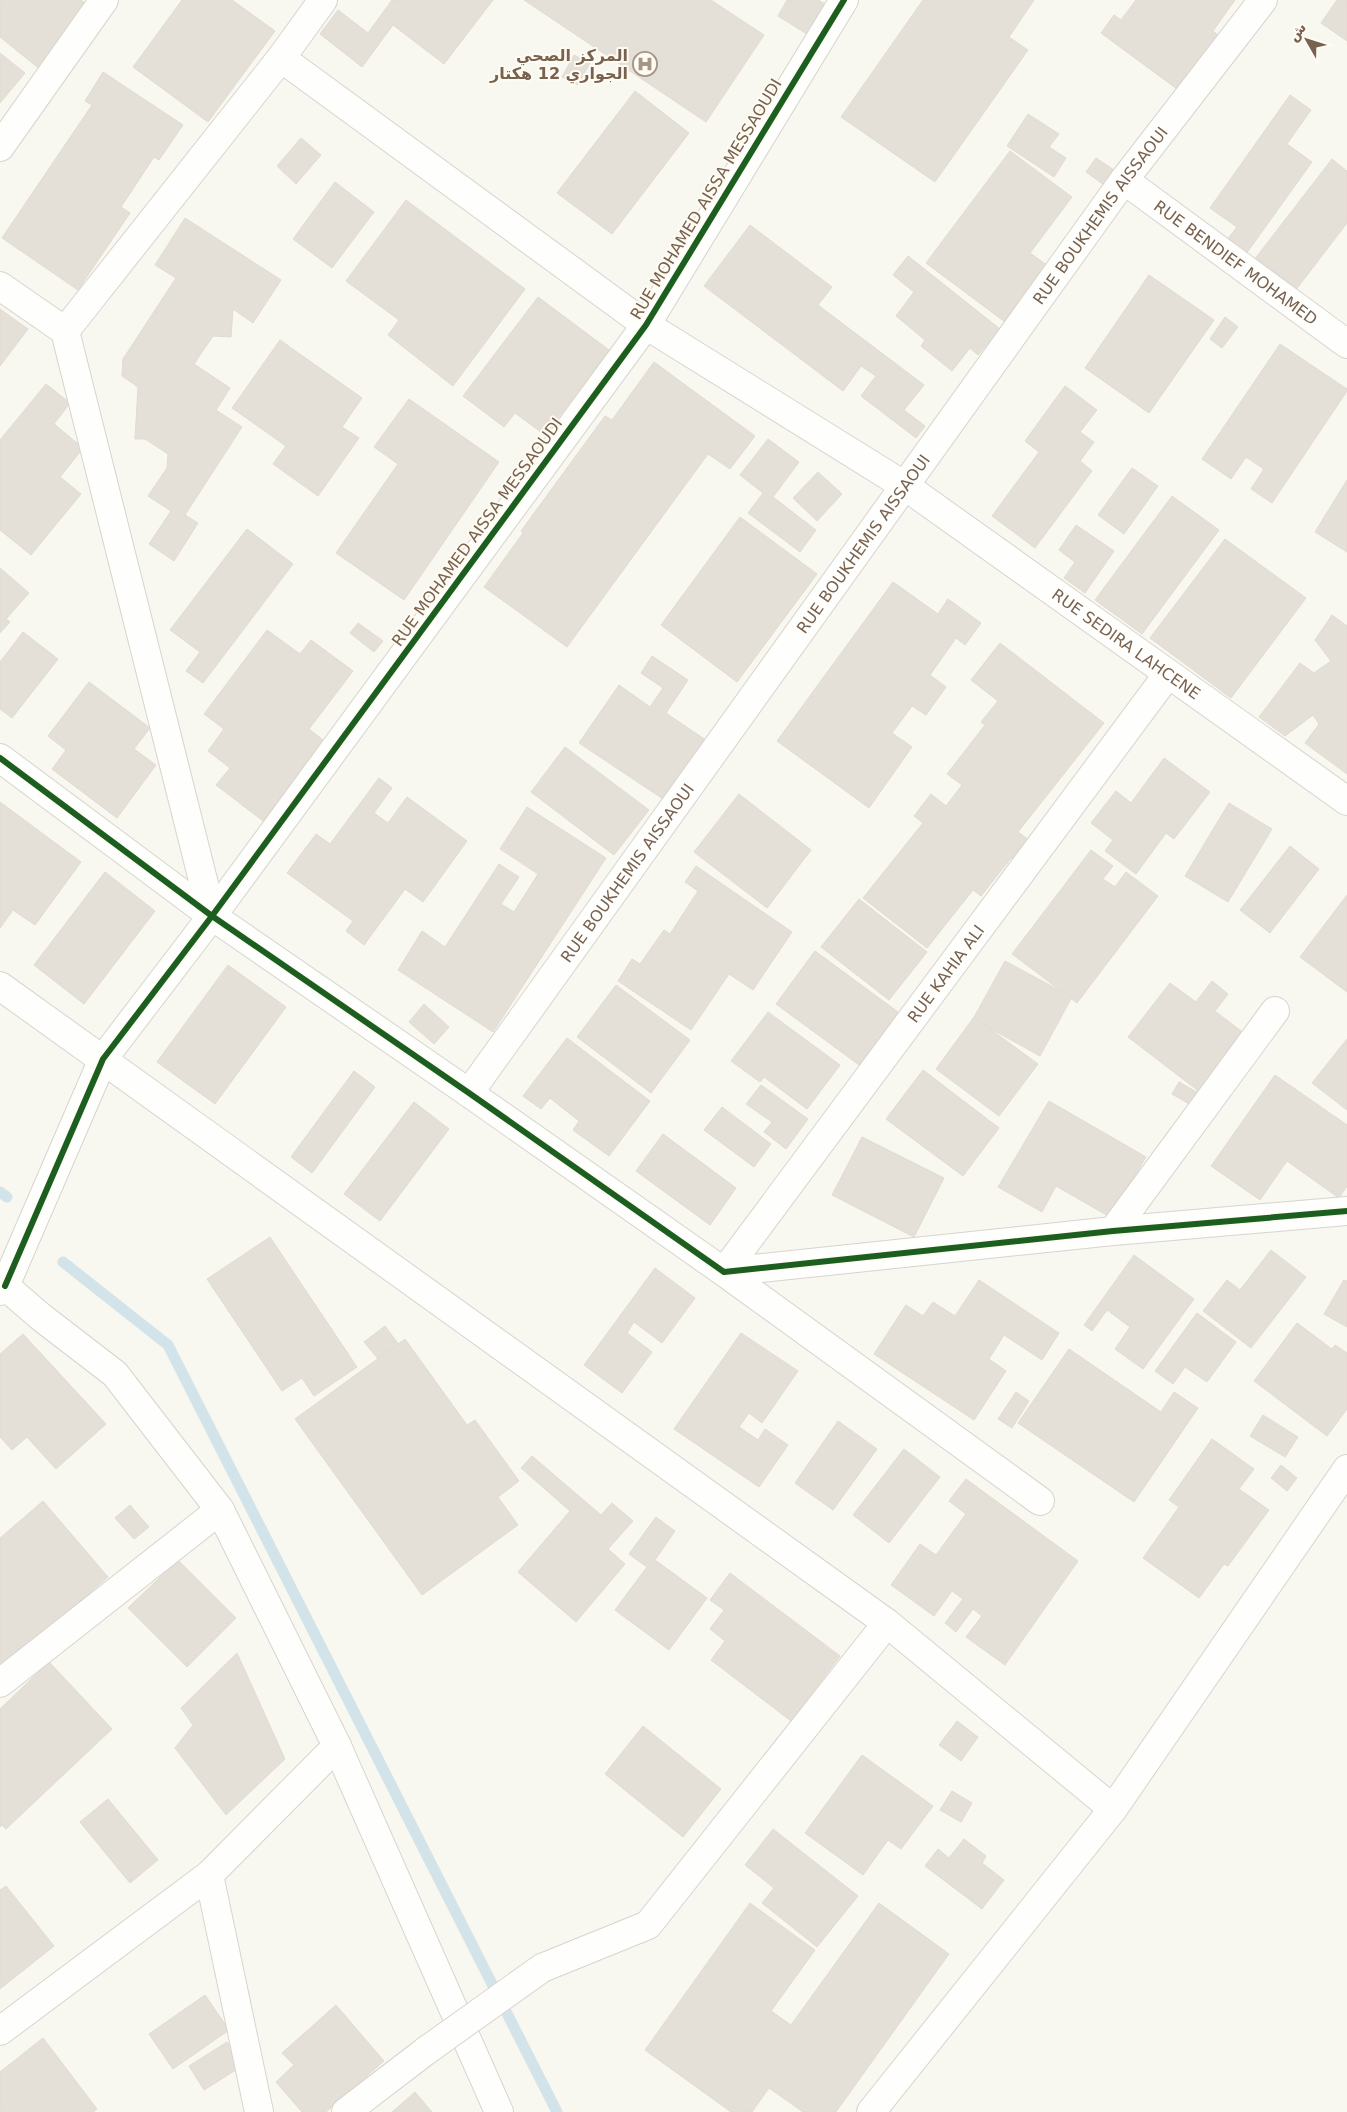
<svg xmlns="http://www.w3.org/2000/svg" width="1347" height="2112" font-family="'DejaVu Sans',Cairo,sans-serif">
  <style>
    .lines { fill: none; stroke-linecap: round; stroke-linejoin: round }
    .stream { stroke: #d2e4e9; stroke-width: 11 }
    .building { fill: #e5e0d7; stroke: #e1dbd2 }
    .minor-casing { stroke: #d8d4ce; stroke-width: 30 }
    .minor { stroke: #fefefd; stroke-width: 28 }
    .minor-bridge-casing { stroke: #d8d4ce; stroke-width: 30; stroke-linecap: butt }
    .minor-bridge { stroke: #fefefd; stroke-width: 28 }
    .cycleway-casing { stroke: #fefbf3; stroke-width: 9 }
    .cycleway { stroke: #1b5e20; stroke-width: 6 }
    .labels { text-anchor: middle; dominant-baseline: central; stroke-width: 4; stroke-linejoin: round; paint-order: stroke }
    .poi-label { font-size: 16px; font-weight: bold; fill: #78624f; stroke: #fefbf3; text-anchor: end }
    .street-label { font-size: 16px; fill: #78624f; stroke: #fefbf3 }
  </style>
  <rect width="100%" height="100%" fill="#f8f7f0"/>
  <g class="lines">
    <g class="stream">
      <polyline points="0,1192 7,1197"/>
      <polyline points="63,1262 168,1345 557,2112"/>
    </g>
  </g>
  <g class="building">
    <polygon points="0,0 81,0 90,7 41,70 0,37"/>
    <polygon points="182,0 232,0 275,31 208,122 133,67"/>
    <polygon points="392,0 493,0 444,64 393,25 362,67 320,34 338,10 368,33"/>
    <polygon points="524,0 711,0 764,35 706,122"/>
    <polygon points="787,0 818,0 825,4 807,34 778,16"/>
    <polygon points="923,0 1034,0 1009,37 1028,50 935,182 841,117"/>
    <polygon points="1136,0 1235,0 1213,31 1222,38 1181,92 1101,33 1114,15 1121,20"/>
    <polygon points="1337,0 1347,0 1347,41 1321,23"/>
    <polygon points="0,53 25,73 0,103"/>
    <polygon points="574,55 590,63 578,85 562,77"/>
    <polygon points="103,72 183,125 159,160 154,157 121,207 130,213 78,290 2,238 92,105 85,101"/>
    <polygon points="635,91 689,133 612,234 557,193"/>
    <polygon points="1290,95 1311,110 1287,144 1312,162 1246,254 1227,240 1237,227 1210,208"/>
    <polygon points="1028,114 1059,134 1049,147 1066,158 1054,177 1007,146"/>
    <polygon points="301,138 321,155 296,184 277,166"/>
    <polygon points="1010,151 1072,197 1030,253 1051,268 1009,325 926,263"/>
    <polygon points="1096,158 1114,170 1104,185 1086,172"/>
    <polygon points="1332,159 1347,171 1347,223 1295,291 1254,260"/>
    <polygon points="335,182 374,212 332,268 293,239"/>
    <polygon points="406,200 525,289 453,386 388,335 399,320 346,281"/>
    <polygon points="185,218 281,280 253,323 233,309 231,337 213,336 194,364 230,388 216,410 242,427 185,515 198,523 174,561 149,544 171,511 148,496 167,468 168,454 145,439 135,439 138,387 122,376 123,359 176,278 155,265"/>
    <polygon points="750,225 832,287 818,305 924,385 904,410 925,426 916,438 861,396 876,376 861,366 843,391 704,286"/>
    <polygon points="908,256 1000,329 978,355 970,348 952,371 921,346 925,340 896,316 914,292 893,275"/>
    <polygon points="1149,275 1214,320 1149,413 1085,368"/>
    <polygon points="538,297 609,350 545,435 515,413 504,427 463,396"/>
    <polygon points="0,309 28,329 0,366"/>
    <polygon points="1225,317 1238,327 1222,348 1210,339"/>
    <polygon points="280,340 362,398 342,427 359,438 318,496 273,464 286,446 232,408"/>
    <polygon points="1280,344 1347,389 1347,391 1272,503 1251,489 1264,469 1246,457 1231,479 1202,459"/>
    <polygon points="654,362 755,436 730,469 708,454 567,647 484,587 523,533 521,531 605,416 612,420"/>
    <polygon points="46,384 70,403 54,424 83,448 60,477 81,494 31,555 0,530 0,440"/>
    <polygon points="1065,386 1097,410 1080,432 1094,442 1080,461 1092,471 1035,548 992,516 1039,452 1025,441"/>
    <polygon points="409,399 499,462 404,600 336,553 398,464 374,447"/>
    <polygon points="768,439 799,462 773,497 816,530 800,552 748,513 763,493 740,475"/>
    <polygon points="1132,468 1158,486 1124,534 1098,515"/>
    <polygon points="818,472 842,494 817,521 793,498"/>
    <polygon points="1347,480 1347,552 1315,532"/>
    <polygon points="1172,496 1219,530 1142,634 1095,600"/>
    <polygon points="740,517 817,574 737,682 661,625"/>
    <polygon points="1076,525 1114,551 1085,593 1064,578 1075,562 1059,550"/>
    <polygon points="247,529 293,564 203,683 186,671 200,652 170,630"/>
    <polygon points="1225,539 1306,598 1231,698 1150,638"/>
    <polygon points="0,568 29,593 6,619 10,622 0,633"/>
    <polygon points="893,582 938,614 948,599 981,623 965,645 956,638 930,675 946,687 926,715 912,706 892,733 912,747 869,808 777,741"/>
    <polygon points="1332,615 1347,626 1347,774 1305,743 1319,724 1313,715 1285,736 1259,717 1300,663 1314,673 1331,661 1315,640"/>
    <polygon points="358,623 383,641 374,652 350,633"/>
    <polygon points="267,630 300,654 311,640 353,671 309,729 323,740 263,821 216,785 230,768 208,751 224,729 204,714"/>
    <polygon points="23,632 58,659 12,718 0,709 0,662"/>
    <polygon points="1000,643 1104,723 1018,832 1033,843 1018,863 1011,858 981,896 973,890 927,948 863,898 923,823 914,816 931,794 946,806 962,785 947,774 985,725 981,722 998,701 971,680"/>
    <polygon points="652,656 688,680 666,713 710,743 669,803 579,743 619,685 650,707 663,688 641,673"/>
    <polygon points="89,682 150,728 134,749 156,765 117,818 52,769 66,750 48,736"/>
    <polygon points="565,747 649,810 614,855 531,792"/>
    <polygon points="1164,758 1210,792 1174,839 1166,833 1136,874 1105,851 1113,840 1091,823 1116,791 1131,803"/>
    <polygon points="379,778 392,788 374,813 388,823 407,797 467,841 423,902 405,889 364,945 346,931 353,921 287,873 316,834 330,844"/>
    <polygon points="739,794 811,850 767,908 694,852"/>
    <polygon points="0,802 81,862 35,925 13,910 0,928"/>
    <polygon points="1229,803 1272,829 1228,902 1185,876"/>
    <polygon points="527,807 606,858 493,1032 398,970 422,931 445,947 499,864 519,877 501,904 514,912 538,874 500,849"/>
    <polygon points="1290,846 1319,869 1270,933 1240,910"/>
    <polygon points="1091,850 1113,866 1103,879 1115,887 1126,872 1158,896 1077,1003 1012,954"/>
    <polygon points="696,866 792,932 753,990 729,974 691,1030 618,981 632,959 640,964 664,930 670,934 698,891 685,882"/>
    <polygon points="105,872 155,911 84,1004 34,965"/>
    <polygon points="1347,895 1347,992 1300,957"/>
    <polygon points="859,899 927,952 889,1000 821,947"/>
    <polygon points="815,951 898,1012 859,1065 776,1004"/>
    <polygon points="1005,961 1072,997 1040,1056 973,1019"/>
    <polygon points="228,965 286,1007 215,1104 157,1062"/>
    <polygon points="1212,981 1228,994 1215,1011 1254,1041 1209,1099 1128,1037 1170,983 1196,1002"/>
    <polygon points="616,985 690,1040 651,1093 577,1037"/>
    <polygon points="424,1004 449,1027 434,1044 409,1022"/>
    <polygon points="768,1012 840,1065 807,1109 764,1077 760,1082 731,1061"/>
    <polygon points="974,1017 1038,1064 999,1116 936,1069"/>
    <polygon points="567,1038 650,1101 609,1156 573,1130 579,1121 550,1098 541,1109 523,1096"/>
    <polygon points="1347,1039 1347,1110 1312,1083"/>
    <polygon points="923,1070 999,1128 963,1176 886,1119"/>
    <polygon points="354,1071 375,1087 312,1173 291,1157"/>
    <polygon points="1275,1075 1347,1125 1347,1186 1339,1198 1287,1161 1260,1200 1211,1166"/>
    <polygon points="1179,1082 1202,1095 1196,1108 1172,1094"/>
    <polygon points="761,1085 808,1119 786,1149 764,1132 772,1122 746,1104"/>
    <polygon points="1049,1101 1146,1157 1110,1217 1056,1186 1042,1212 998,1187"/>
    <polygon points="414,1102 449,1129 380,1221 344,1194"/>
    <polygon points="722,1107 771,1144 754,1167 704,1130"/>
    <polygon points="663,1134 736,1188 710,1225 636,1171"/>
    <polygon points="862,1137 944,1178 914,1237 832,1195"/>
    <polygon points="270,1237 357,1367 314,1396 302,1378 282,1391 207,1279"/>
    <polygon points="1271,1250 1306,1277 1251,1348 1203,1311 1227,1280 1240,1290"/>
    <polygon points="1134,1255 1194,1299 1143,1369 1115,1349 1130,1327 1107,1310 1092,1331 1084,1325"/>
    <polygon points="655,1268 695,1298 662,1343 634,1322 627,1333 652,1352 622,1393 584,1365"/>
    <polygon points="979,1280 1059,1333 1042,1360 1004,1335 989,1359 1006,1371 974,1420 874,1354 906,1305 923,1316 933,1302 955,1316"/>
    <polygon points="1344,1280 1347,1281 1347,1327 1324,1314"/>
    <polygon points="1197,1313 1236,1342 1207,1382 1185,1367 1173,1384 1155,1371"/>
    <polygon points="1297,1323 1332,1349 1335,1345 1347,1353 1347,1409 1327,1436 1254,1381"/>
    <polygon points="385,1326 399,1345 379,1360 364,1342"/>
    <polygon points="741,1333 798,1371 762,1423 749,1413 739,1427 758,1440 765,1429 788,1445 759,1487 674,1429"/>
    <polygon points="23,1334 106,1424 56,1469 27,1437 12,1450 0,1437 0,1354"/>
    <polygon points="405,1339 467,1425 475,1420 519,1481 498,1497 518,1525 422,1595 295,1419"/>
    <polygon points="1069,1349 1161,1412 1174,1392 1198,1408 1134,1502 1018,1423"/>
    <polygon points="1016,1392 1029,1401 1012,1428 998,1419"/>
    <polygon points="1263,1415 1298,1437 1285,1457 1250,1436"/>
    <polygon points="838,1421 877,1449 833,1510 795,1483"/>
    <polygon points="1212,1439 1254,1469 1239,1489 1269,1510 1228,1566 1224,1564 1199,1598 1143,1558 1179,1507 1169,1500"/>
    <polygon points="904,1449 940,1477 889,1543 853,1515"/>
    <polygon points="532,1456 601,1515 612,1503 633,1521 608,1549 625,1564 576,1622 518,1572 570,1511 521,1468"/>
    <polygon points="1281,1465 1297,1478 1287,1491 1271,1478"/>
    <polygon points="966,1479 1078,1561 1005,1665 966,1637 982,1616 973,1609 956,1632 945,1623 963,1599 952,1591 934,1616 891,1585 920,1544 936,1555 966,1514 949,1501"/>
    <polygon points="43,1501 108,1577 0,1670 0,1538"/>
    <polygon points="130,1505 149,1527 134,1539 115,1518"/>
    <polygon points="656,1517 675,1531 655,1560 707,1598 669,1650 615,1610 647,1567 629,1554"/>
    <polygon points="178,1560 236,1618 187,1667 128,1608"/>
    <polygon points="730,1573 840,1656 791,1721 711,1660 725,1641 710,1629 724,1610 710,1600"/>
    <polygon points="237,1653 285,1759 226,1815 175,1748 193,1725 181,1708"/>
    <polygon points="49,1662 112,1729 6,1829 2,1825 0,1827 0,1709"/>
    <polygon points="957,1721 978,1737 961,1761 939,1745"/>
    <polygon points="643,1726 721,1789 683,1837 605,1774"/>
    <polygon points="862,1755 933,1806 901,1849 888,1840 863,1875 805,1833"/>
    <polygon points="952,1791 972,1803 961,1822 940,1810"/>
    <polygon points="108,1799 158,1860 130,1883 80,1822"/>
    <polygon points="773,1829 858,1896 817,1947 762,1903 774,1888 745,1865"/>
    <polygon points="964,1839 986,1856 982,1863 1004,1880 982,1909 925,1866 938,1849 949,1858"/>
    <polygon points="6,1886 54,1946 0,1989 0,1890"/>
    <polygon points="750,1903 815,1950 771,2011 791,2025 879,1903 949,1954 836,2112 803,2112 769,2088 752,2112 731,2112 645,2050"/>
    <polygon points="205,1995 229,2030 173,2069 149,2034"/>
    <polygon points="336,2005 384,2061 326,2112 302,2112 276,2082 294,2065 282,2053"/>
    <polygon points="43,2038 97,2109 93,2112 0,2112 0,2072"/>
    <polygon points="227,2042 242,2066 204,2090 189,2066"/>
    <polygon points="415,2092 432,2112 392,2112"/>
  </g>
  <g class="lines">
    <defs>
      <g id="minor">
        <path id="s1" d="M 281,58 L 646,325 L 905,486 L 1347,801"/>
        <polyline points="0,147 104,0"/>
        <path id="s2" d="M 1124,180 L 1347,344"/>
        <polyline points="0,286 65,331 212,916"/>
        <polyline points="65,331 281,58 323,0"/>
        <polyline points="0,758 212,916 469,1093 724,1272 1113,1231 1347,1211"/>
        <polyline points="0,986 887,1623 1113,1809"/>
        <path id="s3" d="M 469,1093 L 1124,180 L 1263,0"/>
        <polyline points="1113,1231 1275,1011"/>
        <polyline points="5,1286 103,1059 212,916 646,325 844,0"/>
        <polyline points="0,1291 5,1286 41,1317 115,1374 220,1510 337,1746 499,2112"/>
        <path id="s4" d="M 1040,1501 L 724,1272 L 1168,674"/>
        <polyline points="0,1683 220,1510"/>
        <polyline points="209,1875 259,2112"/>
        <polyline points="542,1968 648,1925 887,1623"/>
        <polyline points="0,2031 209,1875 337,1746"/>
        <polyline points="346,2112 427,2050"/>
        <polyline points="871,2112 1113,1809 1347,1469"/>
      </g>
    </defs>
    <use href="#minor" class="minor-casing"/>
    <use href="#minor" class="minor"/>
    <defs>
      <polyline id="minor-bridge" points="427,2050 542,1968"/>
    </defs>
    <use href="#minor-bridge" class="minor-bridge-casing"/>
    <use href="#minor-bridge" class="minor-bridge"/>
    <defs>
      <g id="cycleway">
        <polyline points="0,758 212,916 469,1093 724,1272 1113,1231 1347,1211"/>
        <polyline points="5,1286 103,1059 212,916 646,325 844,0"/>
      </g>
    </defs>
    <use href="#cycleway" class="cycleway-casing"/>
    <use href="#cycleway" class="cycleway"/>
  </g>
  <defs>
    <symbol id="hospital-ring" viewBox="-11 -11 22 22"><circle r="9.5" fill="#fefbf3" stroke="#a59687" stroke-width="1.5"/><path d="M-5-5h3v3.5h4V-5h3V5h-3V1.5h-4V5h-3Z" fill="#a59687"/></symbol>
  </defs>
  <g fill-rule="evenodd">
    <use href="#hospital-ring" x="631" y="50" width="28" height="28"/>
  </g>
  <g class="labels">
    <g class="poi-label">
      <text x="628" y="55">المركز الصحي<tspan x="628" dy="18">الجواري 12 هكتار</tspan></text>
    </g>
    <g class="street-label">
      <text transform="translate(706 199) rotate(-59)">RUE MOHAMED AISSA MESSAOUDI</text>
      <text stroke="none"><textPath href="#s3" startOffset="1081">RUE BOUKHEMIS AISSAOUI</textPath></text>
      <text stroke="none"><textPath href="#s2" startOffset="139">RUE BENDIEF MOHAMED</textPath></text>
      <text transform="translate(477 532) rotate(-54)">RUE MOHAMED AISSA MESSAOUDI</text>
      <text stroke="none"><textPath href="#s3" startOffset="676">RUE BOUKHEMIS AISSAOUI</textPath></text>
      <text stroke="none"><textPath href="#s1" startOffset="1029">RUE SEDIRA LAHCENE</textPath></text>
      <text stroke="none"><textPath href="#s3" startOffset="271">RUE BOUKHEMIS AISSAOUI</textPath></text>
      <text stroke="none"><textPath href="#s4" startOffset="762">RUE KAHIA ALI</textPath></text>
    </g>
  </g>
  <g transform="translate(1307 40) rotate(309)" stroke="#fefbf3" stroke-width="4" paint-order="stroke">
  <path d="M0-4L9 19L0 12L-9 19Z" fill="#78624f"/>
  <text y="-8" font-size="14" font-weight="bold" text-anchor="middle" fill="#78624f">ش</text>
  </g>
</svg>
